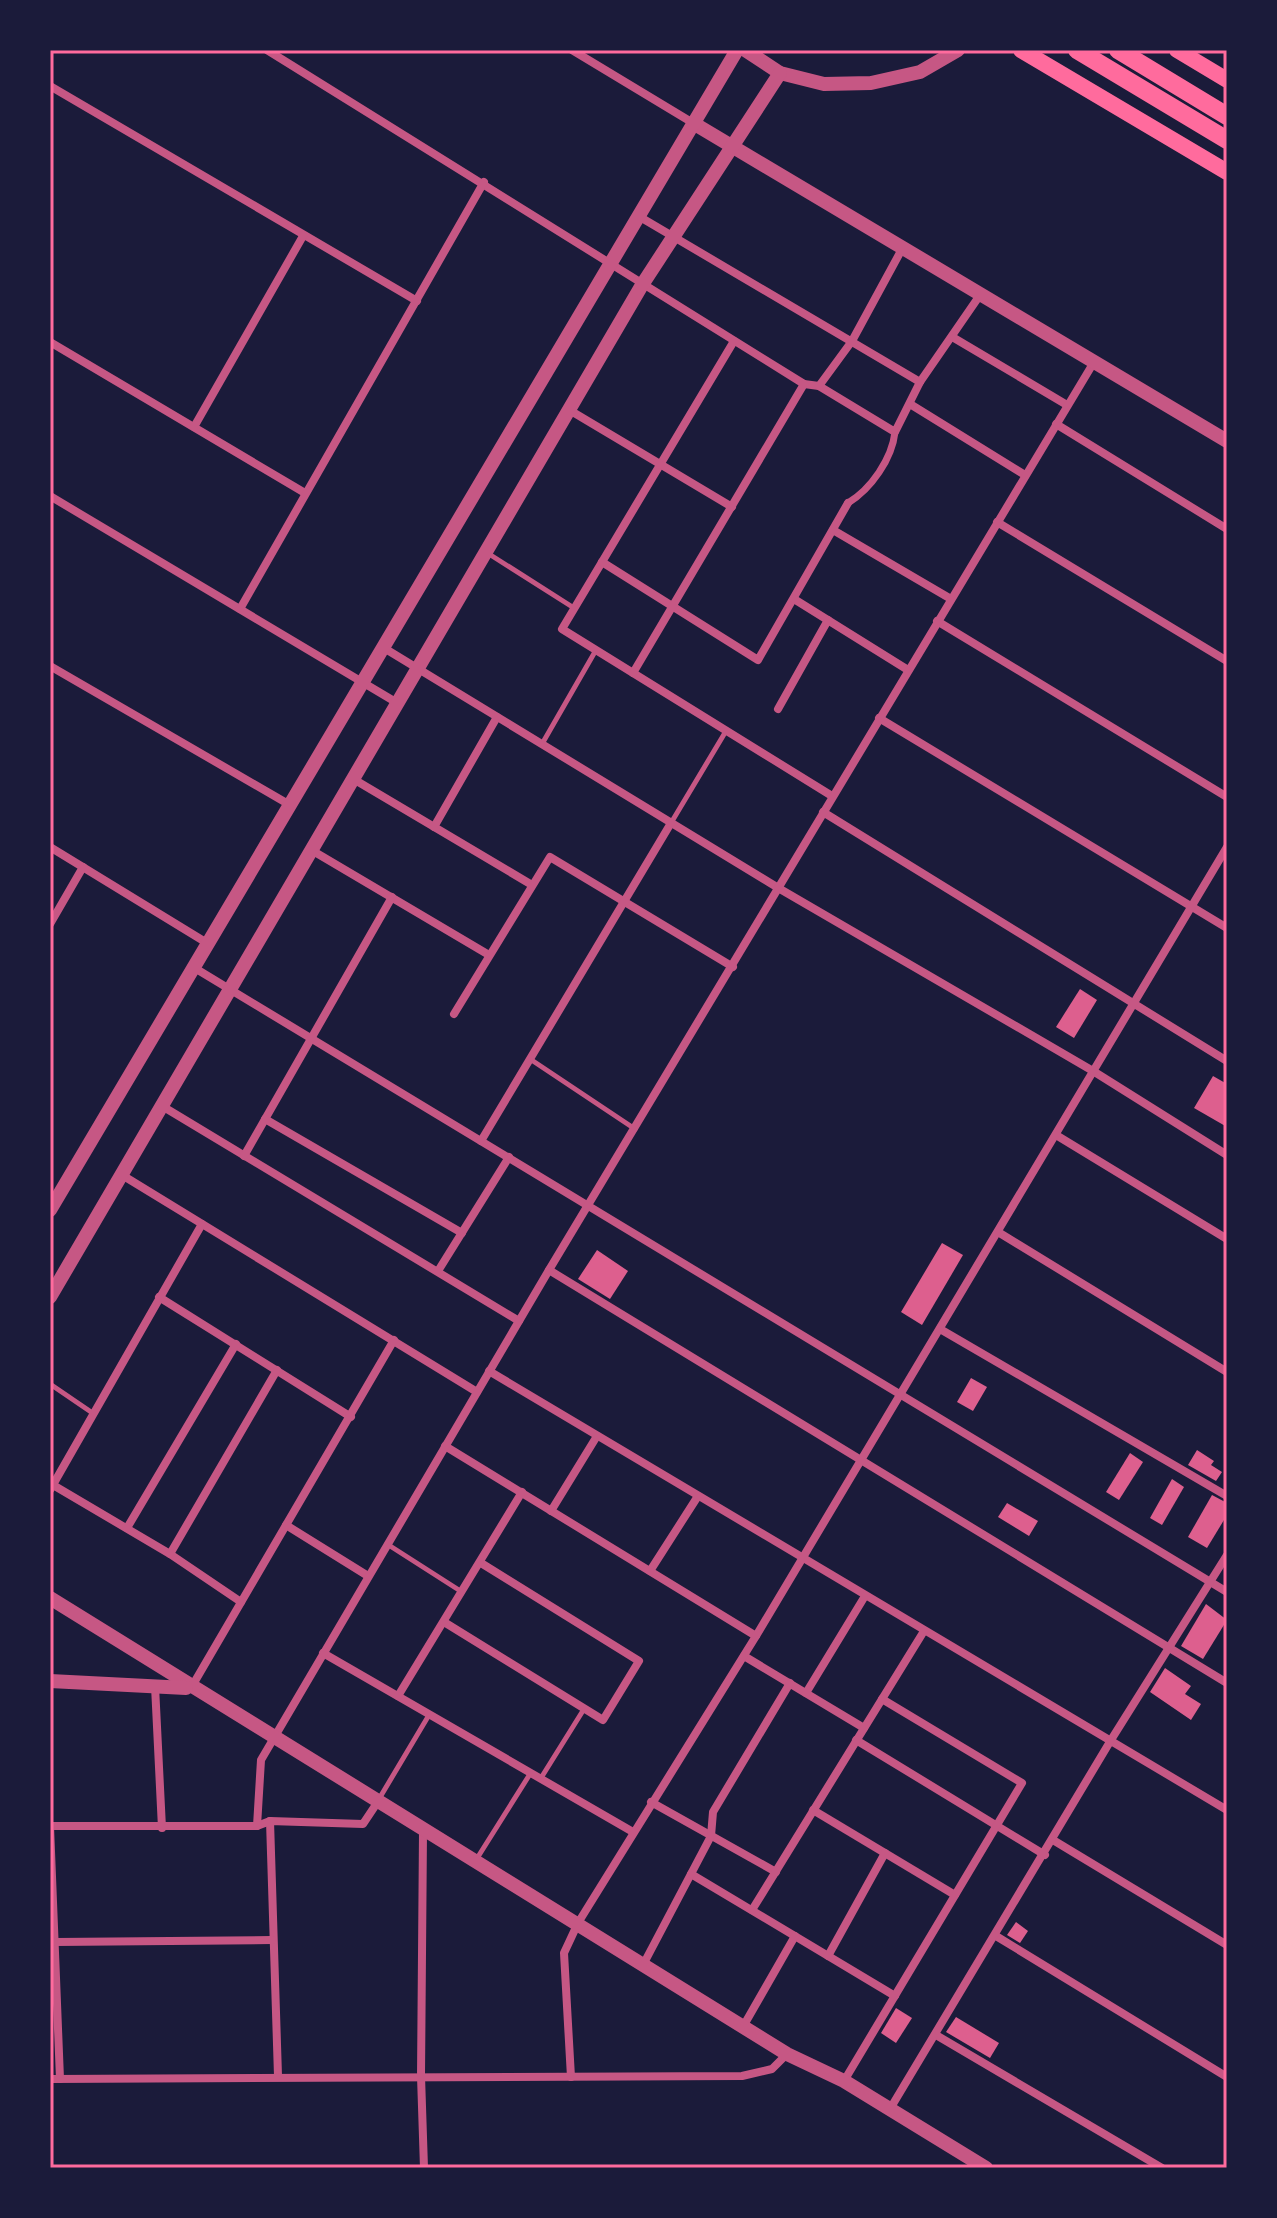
<svg xmlns="http://www.w3.org/2000/svg" width="1277" height="2218" font-family="Lato,sans-serif">
  <style>
    .building { fill: #dd5f8e }
    .lines { fill: none; stroke-linecap: round; stroke-linejoin: round }
    .service { stroke: #c65784; stroke-width: 5 }
    .pedestrian { stroke: #c65784; stroke-width: 7 }
    .minor { stroke: #c65784; stroke-width: 8 }
    .tertiary { stroke: #c65784; stroke-width: 14 }
    .primary { stroke: #ff6b9d; stroke-width: 16 }
    .trunk { stroke: #ff6b9d; stroke-width: 18 }
    .neatline { fill: none; stroke: #ff6b9d; stroke-width: 3 }
  </style>
  <rect width="100%" height="100%" fill="#1b1b3a"/>
  <g class="building">
    <polygon points="1080,989 1097,1000 1074,1038 1056,1027"/>
    <polygon points="1213,1076 1227,1084 1227,1127 1194,1108"/>
    <polygon points="942,1243 963,1255 922,1325 901,1312"/>
    <polygon points="597,1250 628,1271 610,1299 578,1279"/>
    <polygon points="971,1378 987,1387 973,1411 957,1402"/>
    <polygon points="1197,1450 1214,1461 1211,1465 1222,1472 1216,1481 1188,1465"/>
    <polygon points="1130,1453 1143,1462 1119,1500 1106,1492"/>
    <polygon points="1172,1479 1184,1487 1162,1525 1150,1518"/>
    <polygon points="1212,1495 1227,1503 1227,1515 1207,1548 1188,1537"/>
    <polygon points="1007,1503 1038,1521 1029,1536 998,1517"/>
    <polygon points="1206,1604 1227,1620 1203,1659 1181,1646"/>
    <polygon points="1165,1668 1191,1686 1185,1694 1201,1704 1191,1720 1150,1692"/>
    <polygon points="1016,1922 1028,1931 1020,1943 1007,1935"/>
    <polygon points="896,2008 912,2018 896,2043 881,2033"/>
    <polygon points="956,2017 999,2043 990,2058 946,2032"/>
  </g>
  <g class="lines">
    <g class="service">
      <polyline points="489,554 574,608"/>
      <polyline points="542,744 596,650"/>
      <polyline points="671,823 726,731"/>
      <polyline points="530,1059 635,1129"/>
      <polyline points="50,1384 94,1414"/>
      <polyline points="387,1544 462,1592"/>
      <polyline points="541,1778 584,1709"/>
      <polyline points="379,1799 429,1715"/>
      <polyline points="476,1860 530,1774"/>
    </g>
    <path class="pedestrian" d="M 848,503 C 871,489 892,459 895,432"/>
    <g class="minor">
      <polyline points="267,50 804,384 819,386 895,432 920,382 980,295"/>
      <polyline points="572,50 693,123"/>
      <polyline points="50,86 417,301"/>
      <polyline points="640,217 920,382"/>
      <polyline points="954,338 1067,405"/>
      <polyline points="734,341 562,629 832,796"/>
      <polyline points="50,342 305,493"/>
      <polyline points="819,386 852,341 902,249"/>
      <polyline points="910,404 1025,475"/>
      <polyline points="571,411 732,507"/>
      <polyline points="1056,424 1227,529"/>
      <polyline points="194,427 303,236"/>
      <polyline points="50,496 399,704"/>
      <polyline points="997,522 1227,661"/>
      <polyline points="833,530 951,599"/>
      <polyline points="602,562 758,660 848,503"/>
      <polyline points="794,599 908,670"/>
      <polyline points="240,609 484,182"/>
      <polyline points="937,621 1227,797"/>
      <polyline points="384,648 780,889 1093,1071 1227,1155"/>
      <polyline points="50,666 290,805"/>
      <polyline points="633,673 804,384"/>
      <polyline points="778,709 828,620"/>
      <polyline points="879,718 1227,928"/>
      <polyline points="355,780 532,885"/>
      <polyline points="823,812 1227,1061"/>
      <polyline points="434,827 497,717"/>
      <polyline points="50,847 207,943"/>
      <polyline points="313,851 489,955"/>
      <polyline points="50,924 83,867"/>
      <polyline points="193,967 1227,1592"/>
      <polyline points="454,1014 550,857 733,967"/>
      <polyline points="162,1106 519,1321"/>
      <polyline points="265,1119 462,1233"/>
      <polyline points="1056,1135 1227,1239"/>
      <polyline points="481,1141 671,823"/>
      <polyline points="244,1156 392,897"/>
      <polyline points="122,1175 477,1392"/>
      <polyline points="998,1232 1227,1372"/>
      <polyline points="549,1270 1227,1683"/>
      <polyline points="438,1271 509,1157"/>
      <polyline points="159,1297 351,1417"/>
      <polyline points="940,1329 1227,1496"/>
      <polyline points="489,1371 1227,1810"/>
      <polyline points="445,1446 756,1636"/>
      <polyline points="53,1485 170,1554 241,1602"/>
      <polyline points="50,1490 202,1224"/>
      <polyline points="551,1511 597,1436"/>
      <polyline points="286,1525 368,1576"/>
      <polyline points="127,1528 236,1344"/>
      <polyline points="170,1554 277,1370"/>
      <polyline points="650,1571 698,1496"/>
      <polyline points="444,1622 603,1720 639,1661 481,1563"/>
      <polyline points="323,1653 633,1832"/>
      <polyline points="744,1656 864,1728"/>
      <polyline points="155,1686 162,1828"/>
      <polyline points="191,1688 394,1340"/>
      <polyline points="806,1693 865,1596"/>
      <polyline points="398,1696 522,1492"/>
      <polyline points="856,1740 1045,1855"/>
      <polyline points="651,1802 776,1872"/>
      <polyline points="813,1810 955,1895"/>
      <polyline points="270,1821 278,2076"/>
      <polyline points="50,1826 257,1826 270,1821 363,1824 377,1803"/>
      <polyline points="50,1826 60,2079"/>
      <polyline points="257,1826 261,1760 549,1270 1094,362"/>
      <polyline points="423,1832 421,2076 424,2168"/>
      <polyline points="1053,1840 1227,1945"/>
      <polyline points="691,1874 895,1996"/>
      <polyline points="752,1910 924,1631"/>
      <polyline points="996,1936 1227,2077"/>
      <polyline points="55,1942 272,1940"/>
      <polyline points="828,1956 885,1853"/>
      <polyline points="643,1965 711,1836 713,1812 790,1683"/>
      <polyline points="744,2025 795,1936"/>
      <polyline points="936,2035 1162,2168"/>
      <polyline points="571,2077 564,1953 578,1923 756,1636 1227,847"/>
      <polyline points="50,2079 742,2076 772,2069 787,2054"/>
      <polyline points="844,2081 1022,1783 882,1699"/>
      <polyline points="890,2109 1111,1740 1227,1555"/>
    </g>
    <g class="tertiary">
      <polyline points="745,50 780,73 824,84 871,83 920,72 958,50"/>
      <polyline points="693,123 1227,441"/>
      <polyline points="50,1210 737,50"/>
      <polyline points="50,1297 642,285 780,73"/>
      <polyline points="50,1598 787,2054 844,2081 986,2168"/>
      <polyline points="50,1681 186,1688"/>
    </g>
    <g class="primary">
      <polyline points="1021,50 1227,172"/>
      <polyline points="1177,50 1227,80"/>
    </g>
    <g class="trunk">
      <polyline points="1077,50 1227,140"/>
      <polyline points="1118,50 1227,116"/>
    </g>
  </g>
  <rect width="1277" height="2218" fill="none" stroke="#1b1b3a" stroke-width="104"/>
  <rect x="52" y="52" width="1173" height="2114" class="neatline"/>
</svg>
